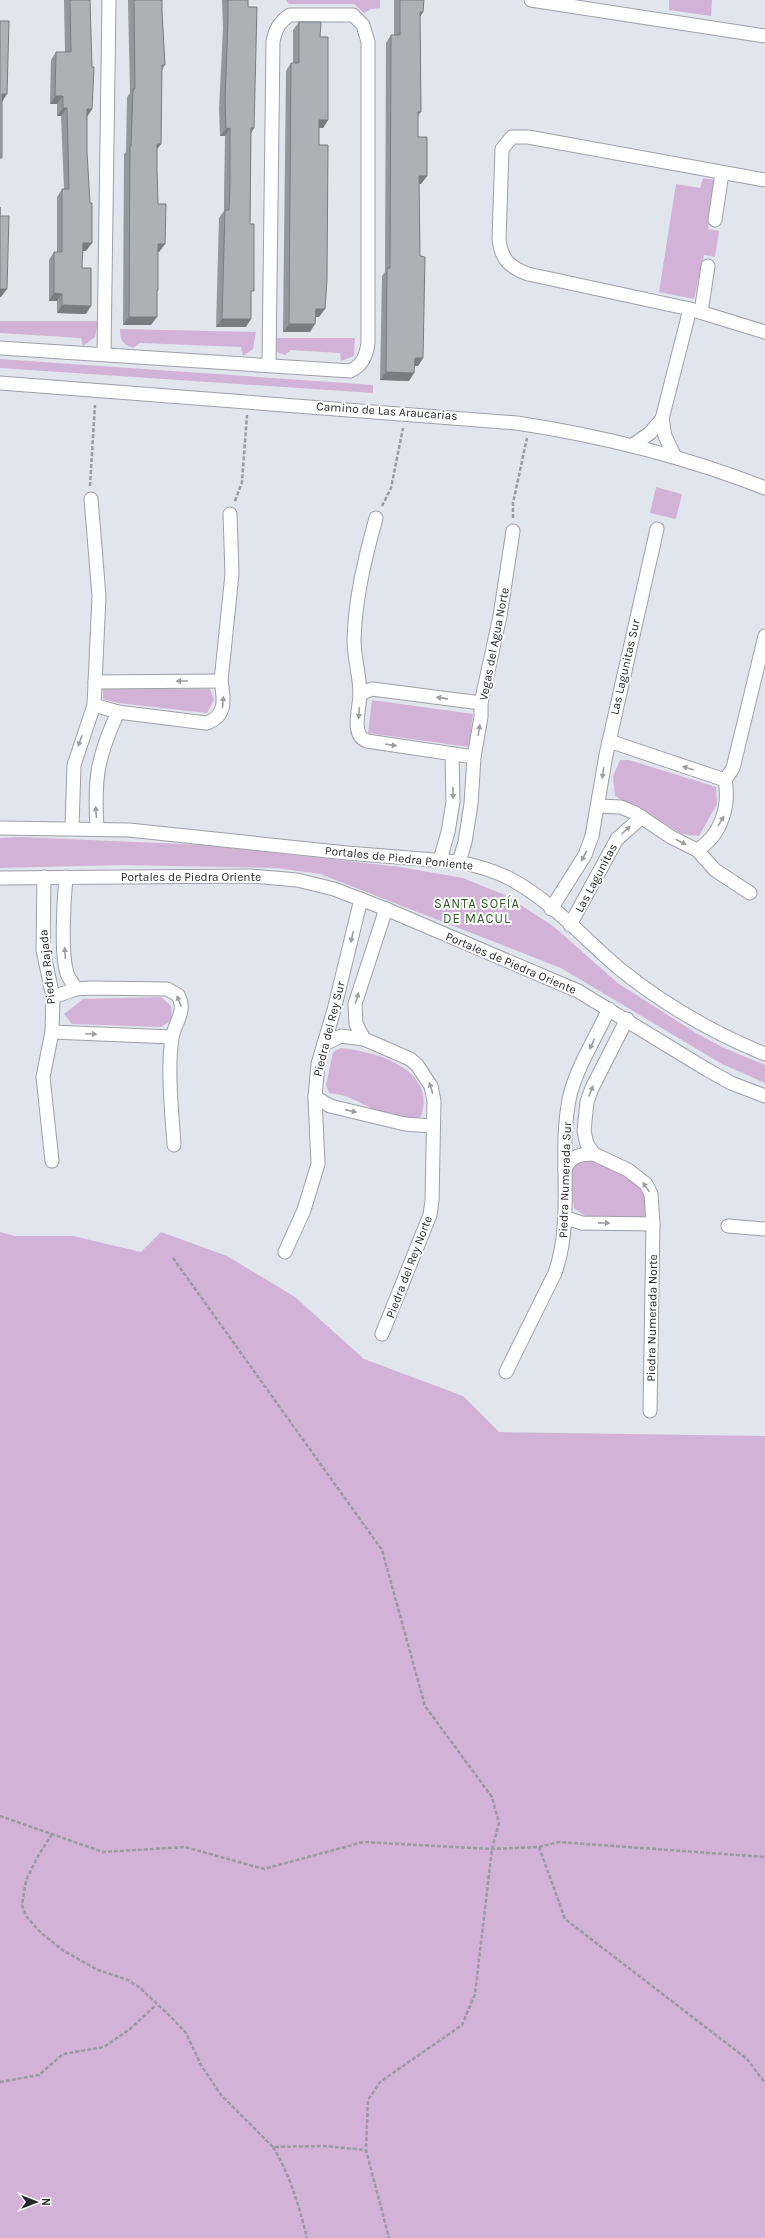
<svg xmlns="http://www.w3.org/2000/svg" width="765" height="2238" font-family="Karla,sans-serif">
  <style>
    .grass { fill: #d3b2d8 }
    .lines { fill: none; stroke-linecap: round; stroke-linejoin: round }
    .minor-casing { stroke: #9da0a8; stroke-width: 15 }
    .path { stroke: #989ba2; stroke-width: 2.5; stroke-dasharray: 4 2; stroke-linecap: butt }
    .minor { stroke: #fff; stroke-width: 13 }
    .wall { fill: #92999e }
    .shaded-wall { fill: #777d81 }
    .building { fill: #aab2b8; stroke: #777d81 }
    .oneway { fill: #9d9e9f }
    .labels { text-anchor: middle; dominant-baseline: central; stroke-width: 4; stroke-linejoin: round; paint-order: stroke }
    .street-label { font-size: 12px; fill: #26272a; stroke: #fff }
    .neighbourhood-label { font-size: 13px; letter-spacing: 1px; fill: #2e5c24; stroke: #fff }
  </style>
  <rect width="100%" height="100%" fill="#e1e5ee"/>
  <g class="grass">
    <polygon points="286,0 380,0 380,8 371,9 364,13 354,4 289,4"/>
    <polygon points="669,0 712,0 711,16 669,10"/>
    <polygon points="703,178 716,180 708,229 719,231 715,257 704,255 694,299 659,292 676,184 700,188"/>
    <polygon points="0,321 98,321 95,337 83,346 81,338 0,333"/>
    <path d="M 120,329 L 256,332 L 253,349 L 243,356 L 241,347 L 140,343 L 133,348 C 122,344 120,340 120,329 Z"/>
    <polygon points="276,338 355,338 354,356 341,361 340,353 291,350 285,355 277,352"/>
    <polygon points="0,359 373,385 373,393 0,368"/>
    <polygon points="656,487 682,494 676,519 650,513"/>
    <polygon points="103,688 210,689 214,700 207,713 118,703 103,699"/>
    <polygon points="372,700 473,714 469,747 368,733"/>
    <polygon points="620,760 629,760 716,787 717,804 699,836 682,834 615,796 613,776"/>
    <polygon points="22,837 204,845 400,867 463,878 507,896 553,926 619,984 696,1033 724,1048 765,1065 765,1083 722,1064 561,968 320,874 277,868 122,865 0,868 0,838"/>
    <polygon points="161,997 171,1006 172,1020 161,1027 72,1024 64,1014 83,999"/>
    <path d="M 341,1048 C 368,1051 416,1062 423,1094 C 424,1101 424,1109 421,1116 C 401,1128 368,1105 350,1098 C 344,1095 336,1094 329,1093 L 326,1085 L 333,1052 Z"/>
    <path d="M 590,1160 C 609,1167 642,1178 645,1201 C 646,1206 645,1212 645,1217 L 588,1218 L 574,1208 L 570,1176 L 577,1162 Z"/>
    <polygon points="0,1232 15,1236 73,1236 141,1252 161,1232 227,1256 295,1297 364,1359 463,1396 499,1432 765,1436 765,2238 0,2238"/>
  </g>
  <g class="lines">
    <defs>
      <g id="minor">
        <polyline points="531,0 765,36"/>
        <path d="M 765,180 L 528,137 L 512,137 L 502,149 L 499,239 C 501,259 509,267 528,274 L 690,309 L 765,332"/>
        <polyline points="715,220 722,173"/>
        <polyline points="701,312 708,266"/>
        <path d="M 0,348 L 350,371 C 363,365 366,356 368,343 L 368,42 L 363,25 L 353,15 L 290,15 C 279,22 275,30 273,42 L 269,365"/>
        <polyline points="104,353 109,0"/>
        <path d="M 0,383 L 517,423 C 602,436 684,456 765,488"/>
        <polyline points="662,419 665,436 674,455"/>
        <polyline points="633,445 650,433 662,419 690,309"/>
        <path d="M 376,518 C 365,558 355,599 354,640 C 354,658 360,676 360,694 C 360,708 350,735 367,741 L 474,757"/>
        <polyline points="95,682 221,681"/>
        <polyline points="360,694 372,689 481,703"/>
        <path d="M 94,705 L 118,712 L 206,723 C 227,717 224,698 221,681 L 232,574 L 230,514"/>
        <polyline points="609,741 725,780"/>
        <polyline points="599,806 621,807 635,813 671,837 697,850 715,870 750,893"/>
        <path d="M 0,828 L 129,830 L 347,853 L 459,862 C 478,866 497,871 514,881 C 554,903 586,941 621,970 C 665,1005 713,1033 765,1054"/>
        <polyline points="72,828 74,765 94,705 99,596 91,499"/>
        <path d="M 97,829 C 94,778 97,758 118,712"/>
        <path d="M 697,850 C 721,836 730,806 725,780 L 733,768 L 765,636"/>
        <polyline points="440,860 448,832 453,802 452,754"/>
        <polyline points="459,862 465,842 471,804 474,757 481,717 481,703 500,616 513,531"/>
        <polyline points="44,877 43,950 53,997 52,1032 43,1077 52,1161"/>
        <path d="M 66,877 C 64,898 60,957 68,976 C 70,980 74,985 76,989"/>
        <polyline points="0,878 251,876 297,880 334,889 386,909 578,991 706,1069 731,1083 765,1096"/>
        <polyline points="551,909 585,855 592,836 606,755 657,529"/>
        <polyline points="570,925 617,839 642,817"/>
        <path d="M 53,997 L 76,989 L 91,988 L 167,989 L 178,995 C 187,1012 175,1021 172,1038 C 167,1070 172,1113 174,1145"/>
        <polyline points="627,1019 592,1088 587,1102 584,1131 587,1144 594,1154 628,1170 646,1184 651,1194 653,1224 650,1411"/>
        <polyline points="52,1032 172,1037"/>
        <polyline points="324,1044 341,1036 364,1039"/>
        <polyline points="315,1097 330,1106 405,1124 432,1126"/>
        <path d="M 565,1169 C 571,1156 580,1154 594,1154"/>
        <polyline points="566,1218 582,1223 653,1224"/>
        <polyline points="728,1226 765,1229"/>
        <polyline points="285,1252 304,1210 318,1164 315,1097 318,1064 334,1010 361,899"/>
        <polyline points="382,1334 430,1215 432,1201 434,1101 431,1086 417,1065 410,1059 364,1039 356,1024 355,1004 386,909"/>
        <path d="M 506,1372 L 555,1273 C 575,1216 557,1154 570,1095 C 577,1067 597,1035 609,1009"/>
      </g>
    </defs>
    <use href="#minor" class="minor-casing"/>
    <g class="path">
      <polyline points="90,486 95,405"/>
      <polyline points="235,501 242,482 247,415"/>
      <polyline points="382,506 391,488 403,428"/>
      <polyline points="513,518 513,503 527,438"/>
      <polyline points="173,1258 382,1550 425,1706 492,1797 499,1823 492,1849 475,1994 462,2025 380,2082 368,2100 366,2150 389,2238"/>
      <polyline points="0,1816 103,1852 185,1847 264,1869 363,1842 492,1849 539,1847 559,1842 765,1857"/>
      <polyline points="52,1834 38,1856 26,1880 22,1905 26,1916 41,1933 64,1951 98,1970 128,1980 139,1987 171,2017 186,2033 201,2065 221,2095 273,2147 324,2146 366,2150"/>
      <polyline points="539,1847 565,1919 747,2059 765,2083"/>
      <polyline points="0,2082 39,2075 63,2054 104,2047 130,2029 156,2005"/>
      <path d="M 273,2147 C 290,2175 299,2206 307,2238"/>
    </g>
    <use href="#minor" class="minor"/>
  </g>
  <g class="wall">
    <polygon points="64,0 90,0 92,109 87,116 86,251 82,251 82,268 86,314 57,313 57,301 49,301 49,260 54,252 57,252 57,197 62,189 64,189 61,116 57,116 57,104 50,104 51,60 56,52 65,52"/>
    <polygon points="128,0 162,0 162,12 165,65 162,70 161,144 157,148 157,169 158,204 165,244 159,252 158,252 158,290 157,292 151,325 123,325 124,154 126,152 127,97 130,93"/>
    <polygon points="222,0 248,0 251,134 250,224 251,294 246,327 216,327 219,218 224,211 224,195 225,136 220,136 219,109 223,28"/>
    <polygon points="394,0 424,0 423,12 420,17 421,112 418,116 418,137 427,176 421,184 419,184 420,256 423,358 418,366 414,366 409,381 380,380 382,276 385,272 386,43 391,35 394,35"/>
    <polygon points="299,22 320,37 328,120 323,128 319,128 319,317 315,317 310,332 283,332 286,71 291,63 293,63 293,30"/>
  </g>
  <g class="shaded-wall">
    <polygon points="420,12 423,12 418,20"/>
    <polygon points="2,94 7,94 2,102"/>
    <polygon points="55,96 63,96 57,104 50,104"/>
    <polygon points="63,108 67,108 61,116 57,116"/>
    <polygon points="87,109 92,109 87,117"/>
    <polygon points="319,120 328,120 323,128 314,127"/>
    <polygon points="230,128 225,136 220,136 226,129"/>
    <polygon points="251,128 254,128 249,136"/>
    <polygon points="157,144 161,144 155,152"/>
    <polygon points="419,176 427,176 421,184 414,184"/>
    <polygon points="83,243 92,243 86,251 77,251"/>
    <polygon points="158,244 165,244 159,252 153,252"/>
    <polygon points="0,289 7,289 1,297 0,297"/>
    <polygon points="54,293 62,294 57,301 49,301"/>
    <polygon points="62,305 91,306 86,314 57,313"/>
    <polygon points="316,309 325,309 319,317 310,317"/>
    <polygon points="129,317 157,317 151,325 123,325"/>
    <polygon points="222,319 251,319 246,327 216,327"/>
    <polygon points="289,324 315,324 310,332 283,332"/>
    <polygon points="415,358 423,358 418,366 409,366"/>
    <polygon points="386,372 414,373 409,381 380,380"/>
  </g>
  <g class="building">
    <polygon points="70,0 90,0 92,67 94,67 92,109 87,109 87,152 90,203 92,203 92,243 83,243 82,268 91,268 91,306 62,305 62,294 54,293 54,252 62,252 62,189 69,189 67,108 63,108 63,96 55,96 56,52 71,52"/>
    <polygon points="134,0 162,0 162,12 165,65 162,65 161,144 157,144 157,169 158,204 166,204 165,244 158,244 158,290 157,290 157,317 129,317 130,146 131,146 133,89 135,89"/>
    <polygon points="228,0 248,0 248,7 257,7 254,128 251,128 250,224 254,224 254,291 251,291 251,319 222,319 225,210 229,210 230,187 230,128 226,129 225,101 228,20"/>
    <polygon points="400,0 424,0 423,12 420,12 421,112 418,112 418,137 427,137 427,176 419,176 420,256 425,257 423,358 415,358 414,373 386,372 387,268 390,268 391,35 400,35"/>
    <polygon points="0,21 9,21 7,94 2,94 2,158 0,158"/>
    <polygon points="299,22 321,22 320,37 328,37 328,120 319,120 319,145 328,145 327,279 325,309 316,309 315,324 289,324 291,63 299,63"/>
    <polygon points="0,207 0,216 9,216 7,289 0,289"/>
  </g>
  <defs><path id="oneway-solid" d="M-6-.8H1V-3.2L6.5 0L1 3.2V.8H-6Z"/></defs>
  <g class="oneway">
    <use href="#oneway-solid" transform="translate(182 681) rotate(180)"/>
    <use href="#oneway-solid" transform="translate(442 698) rotate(-172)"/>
    <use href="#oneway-solid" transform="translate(223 702) rotate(-85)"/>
    <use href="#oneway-solid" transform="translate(359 713) rotate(94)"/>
    <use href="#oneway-solid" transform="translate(479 730) rotate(-81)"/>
    <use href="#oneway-solid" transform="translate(80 741) rotate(110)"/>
    <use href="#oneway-solid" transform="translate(391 745) rotate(9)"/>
    <use href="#oneway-solid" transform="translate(688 768) rotate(-161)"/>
    <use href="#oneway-solid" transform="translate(603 773) rotate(98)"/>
    <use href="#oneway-solid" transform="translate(453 793) rotate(89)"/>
    <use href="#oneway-solid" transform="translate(96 812) rotate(-94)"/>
    <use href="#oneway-solid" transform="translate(721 821) rotate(-59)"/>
    <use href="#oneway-solid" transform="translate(626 830) rotate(-42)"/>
    <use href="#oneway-solid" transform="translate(681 842) rotate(27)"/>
    <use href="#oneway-solid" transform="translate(584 856) rotate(118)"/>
    <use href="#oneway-solid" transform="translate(352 937) rotate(103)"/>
    <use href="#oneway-solid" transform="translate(65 953) rotate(-94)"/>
    <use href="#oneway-solid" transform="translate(357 998) rotate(-74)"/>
    <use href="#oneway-solid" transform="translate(179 1001) rotate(-111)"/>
    <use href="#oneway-solid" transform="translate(91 1034) rotate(2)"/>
    <use href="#oneway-solid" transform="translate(592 1044) rotate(115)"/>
    <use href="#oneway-solid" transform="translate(431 1088) rotate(-107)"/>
    <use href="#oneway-solid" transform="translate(591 1091) rotate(-68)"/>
    <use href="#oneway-solid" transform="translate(351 1111) rotate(13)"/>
    <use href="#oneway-solid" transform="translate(646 1187) rotate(-125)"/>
    <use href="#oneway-solid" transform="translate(604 1223) rotate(1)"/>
  </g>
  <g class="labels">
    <g class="street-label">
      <text transform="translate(387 411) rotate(4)">Camino de Las Araucarias</text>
      <text transform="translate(494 644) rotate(-79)">Vegas del Agua Norte</text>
      <text transform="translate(625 667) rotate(-77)">Las Lagunitas Sur</text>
      <text transform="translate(399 858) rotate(6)">Portales de Piedra Poniente</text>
      <text x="191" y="877">Portales de Piedra Oriente</text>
      <text transform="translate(596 878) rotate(-62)">Las Lagunitas</text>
      <text transform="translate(511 963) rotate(23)">Portales de Piedra Oriente</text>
      <text transform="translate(47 967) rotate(-96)">Piedra Rajada</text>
      <text transform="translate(329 1029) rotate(-76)">Piedra del Rey Sur</text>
      <text transform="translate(565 1180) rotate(-88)">Piedra Numerada Sur</text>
      <text transform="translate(409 1267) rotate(-69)">Piedra del Rey Norte</text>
      <text transform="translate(652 1318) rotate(-89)">Piedra Numerada Norte</text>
    </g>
    <g class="neighbourhood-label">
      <text x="477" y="903">SANTA SOFÍA<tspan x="477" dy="15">DE MACUL</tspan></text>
    </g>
  </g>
  <g transform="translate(36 2202) rotate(90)" stroke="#ffffff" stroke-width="3" paint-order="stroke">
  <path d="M0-3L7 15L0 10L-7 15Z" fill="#26272a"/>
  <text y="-6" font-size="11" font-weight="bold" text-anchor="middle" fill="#26272a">N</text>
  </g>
</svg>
